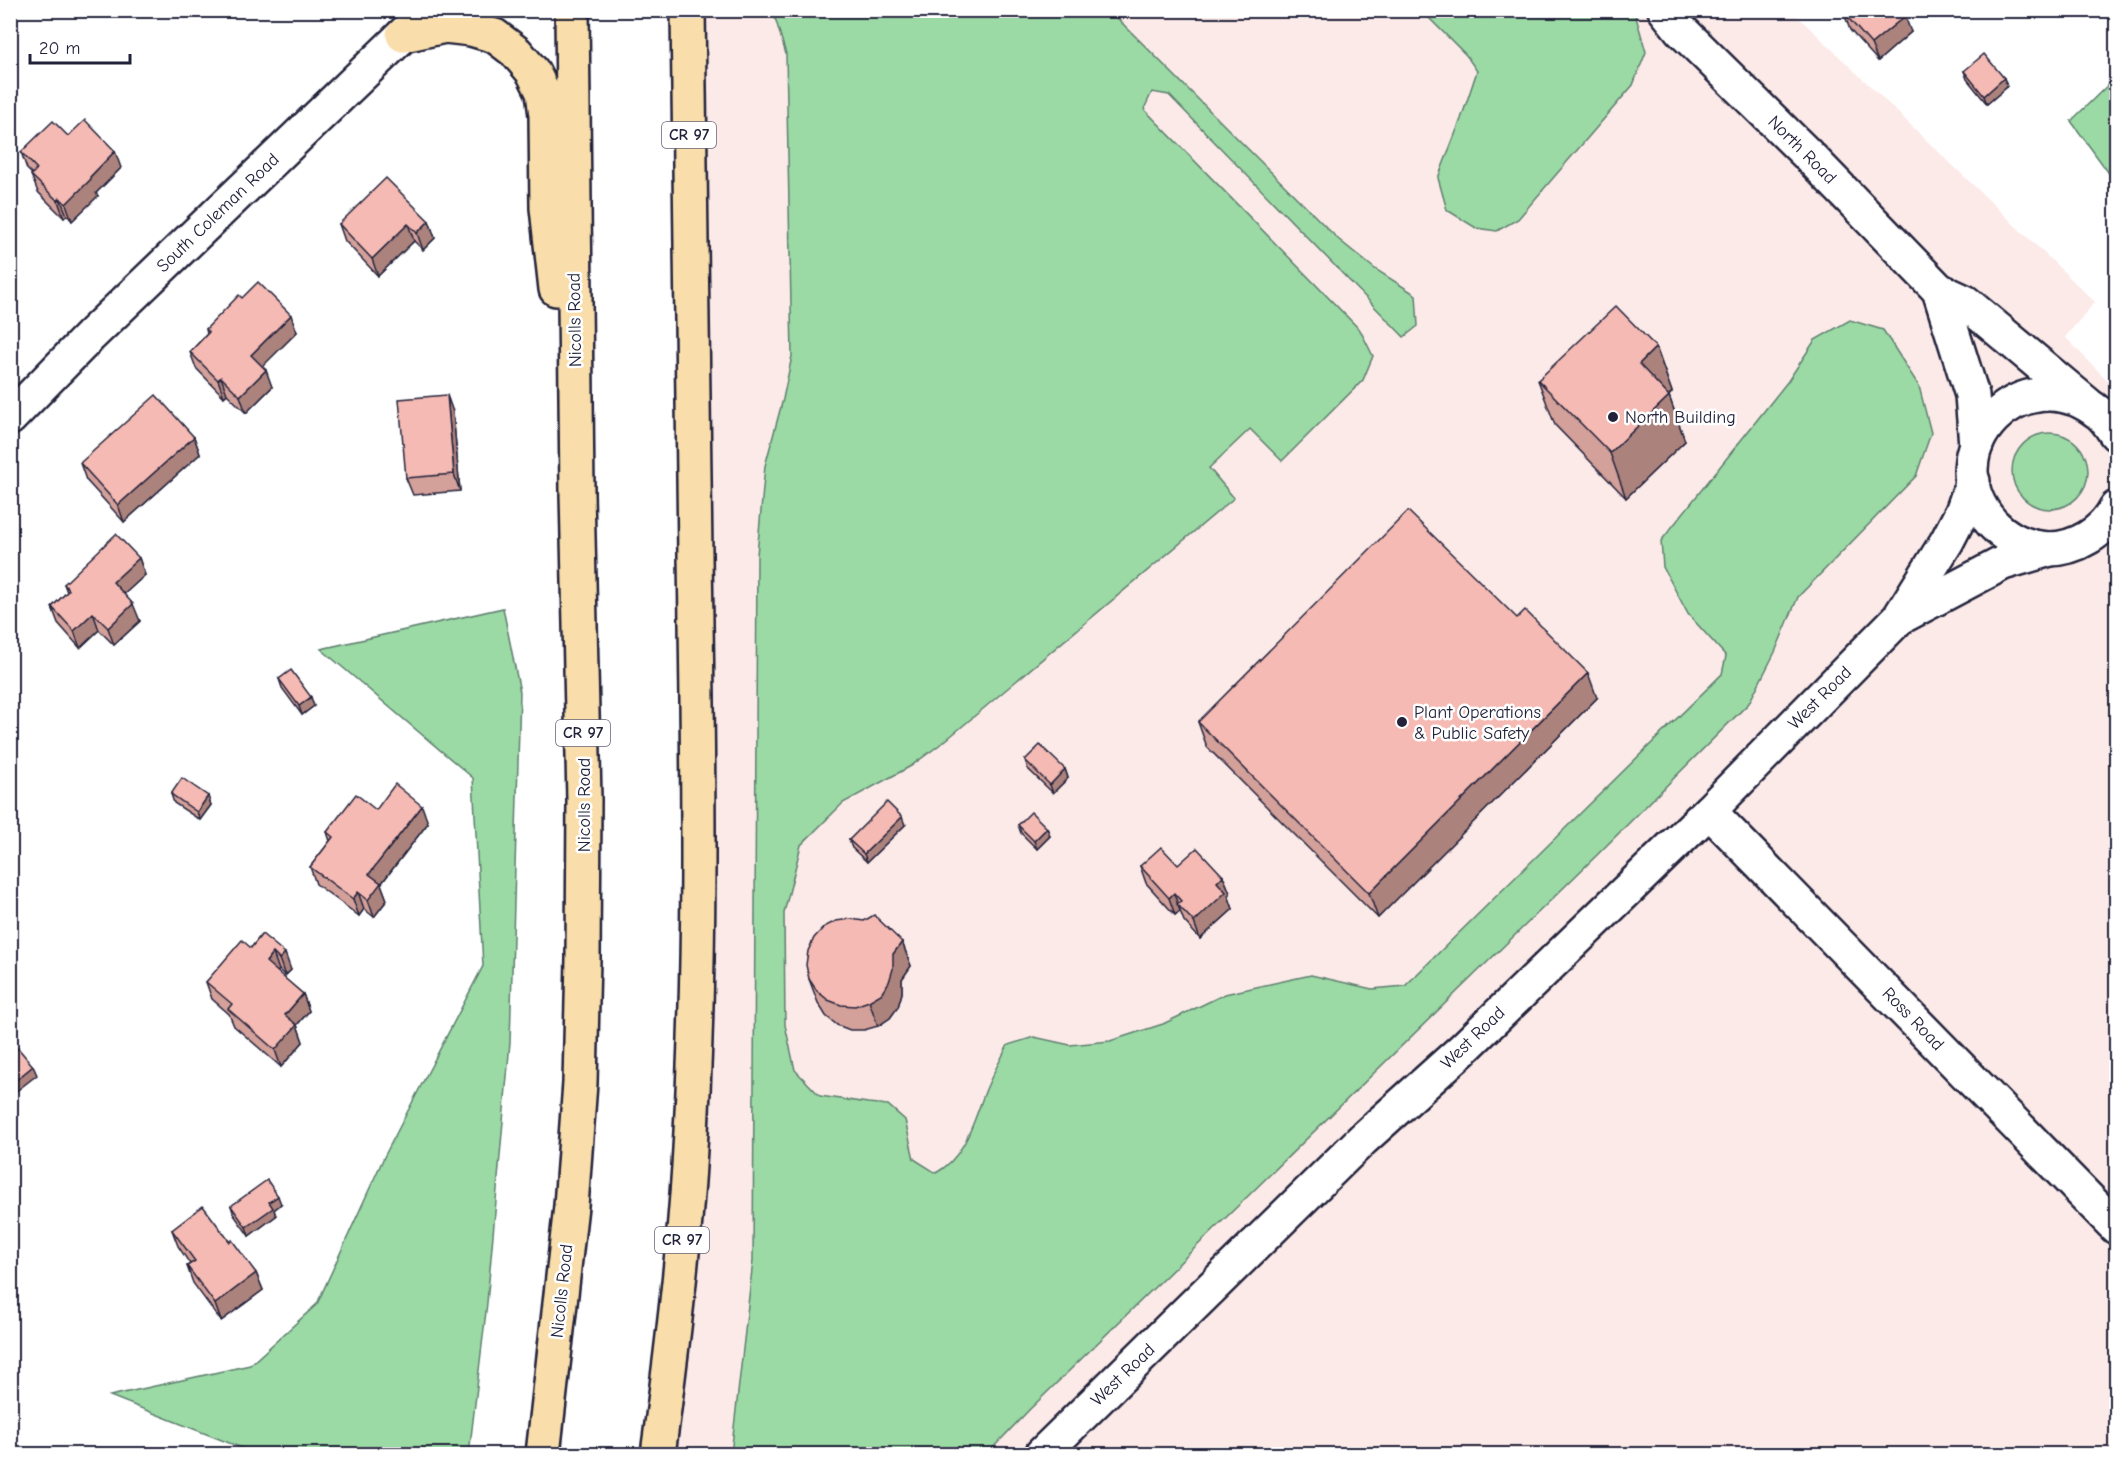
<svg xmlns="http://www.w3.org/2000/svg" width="2127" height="1465" font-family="'Comic Neue',sans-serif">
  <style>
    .built { fill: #fceae8 }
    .green { fill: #9bdaa4; stroke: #5e7e70; stroke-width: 1.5 }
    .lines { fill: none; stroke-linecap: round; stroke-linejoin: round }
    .minor-casing { stroke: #22223b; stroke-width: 38 }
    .highway-casing { stroke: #22223b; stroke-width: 38 }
    .minor { stroke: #fff; stroke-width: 33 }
    .highway { stroke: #f9deab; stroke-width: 33 }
    .wall { fill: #d3a09a; stroke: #22223b; stroke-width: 1.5 }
    .shaded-wall { fill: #ac827d; stroke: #22223b; stroke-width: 1.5 }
    .building { fill: #f5bab3; stroke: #22223b; stroke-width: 1.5 }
    .poi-dot { fill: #22223b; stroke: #fff; stroke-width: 2 }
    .labels { text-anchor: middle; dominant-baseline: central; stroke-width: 5; stroke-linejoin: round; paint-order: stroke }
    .shield { fill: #fff; stroke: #646476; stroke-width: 1.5 }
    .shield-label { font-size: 16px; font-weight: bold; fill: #22223b }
    .street-label { font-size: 18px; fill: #22223b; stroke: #fff }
    .poi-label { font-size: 18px; fill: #22223b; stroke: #fff; text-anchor: start }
  </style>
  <rect width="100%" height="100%" fill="#fff"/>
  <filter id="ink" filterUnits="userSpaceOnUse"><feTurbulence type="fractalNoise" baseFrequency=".0167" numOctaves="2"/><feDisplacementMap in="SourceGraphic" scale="12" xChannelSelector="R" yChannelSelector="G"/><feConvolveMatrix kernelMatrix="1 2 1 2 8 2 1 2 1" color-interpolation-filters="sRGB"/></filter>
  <g filter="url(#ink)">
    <polygon class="built" points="688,11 1792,11 2095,302 2065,337 2116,389 2116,1454 658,1454 689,1167"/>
    <g class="green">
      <path d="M 773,11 L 1110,11 L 1338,239 L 1375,269 L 1416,295 L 1418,326 L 1404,337 L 1169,95 L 1152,92 L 1144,109 L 1360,330 L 1373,356 L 1363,380 L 1282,461 L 1250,429 L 1209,468 L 1234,498 L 946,740 L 911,766 L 843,803 L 801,845 L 784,913 L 785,1025 L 795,1070 L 820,1096 L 868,1103 L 888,1105 L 905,1120 L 914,1159 L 936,1173 C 967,1156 974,1118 987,1087 C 993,1073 1001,1059 1008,1045 L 1034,1037 L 1070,1045 L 1110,1041 L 1163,1024 L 1225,994 L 1311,975 L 1372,989 L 1405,986 L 1722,674 L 1726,656 L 1688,614 L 1663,567 L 1661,541 L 1788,381 L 1815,340 L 1850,320 L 1883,330 L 1919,386 L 1931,433 L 1916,476 L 1798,597 L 1775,652 L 1749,703 L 1596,856 L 1029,1410 L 987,1454 L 731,1454 L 753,1261 L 757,555 L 765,466 L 783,399 L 792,356 L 786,54 Z"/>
      <polygon points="1632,11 1636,17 1646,52 1633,85 1518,219 1497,231 1476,228 1447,210 1438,178 1461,119 1477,71 1466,55 1422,11"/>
      <polygon points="2116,77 2116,183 2071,121"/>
      <circle cx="2050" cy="471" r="38"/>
      <polygon points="503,608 520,692 510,1042 487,1303 469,1454 257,1454 110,1396 250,1365 317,1304 384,1157 483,966 473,778 321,649"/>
    </g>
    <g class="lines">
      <defs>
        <g id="minor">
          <polyline points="1665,10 1681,30 1809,156 1939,290 1965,302 2087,404"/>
          <polyline points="1939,290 1972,395 1976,445"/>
          <polyline points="10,418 90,336 429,10"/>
          <path d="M 2116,434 C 2111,427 2106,418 2099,413 C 2024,352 1928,451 1992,523 C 2007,539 2027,548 2049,549 C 2076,549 2104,532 2116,508"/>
          <polyline points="1901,617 2003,563 2050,549"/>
          <polyline points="1709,811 2116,1227"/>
          <polyline points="1042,1454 1363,1139 1462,1050 1709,811 1899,618 1947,541 1962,512 1973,481"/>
        </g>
        <g id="highway">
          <polyline points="403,35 445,26 471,29 495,36 516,52 533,72 543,92 546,115 547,208 556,289"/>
          <polyline points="543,1454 571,1206 580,1083 583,959 584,800 577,493 572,10"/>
          <path d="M 658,1454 C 671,1359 683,1262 689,1166 C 702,962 698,759 695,555 C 692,374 690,192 688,10"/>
        </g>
      </defs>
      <use href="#minor" class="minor-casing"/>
      <use href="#highway" class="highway-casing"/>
      <use href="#minor" class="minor"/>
      <use href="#highway" class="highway"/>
    </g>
    <g class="wall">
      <polygon points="1844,13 1911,32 1878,61 1850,30"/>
      <polygon points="1964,71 2004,78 2007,87 1987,104 1967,79"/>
      <polygon points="68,136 121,168 96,193 98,196 72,221 67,215 64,218 38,192 31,175 32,174 27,169 21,152"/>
      <polygon points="429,221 435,238 423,250 414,241 378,276 345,241 339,224"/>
      <polygon points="242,298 297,332 262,366 272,387 246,413 227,394 224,397 196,368 190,352 207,334 206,329"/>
      <polygon points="1656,347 1672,392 1669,396 1685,441 1626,498 1555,425 1538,380"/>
      <polygon points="453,412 460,491 413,495 406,478"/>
      <polygon points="194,437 200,454 124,522 86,480 80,463"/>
      <polygon points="139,558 145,575 124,594 140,621 114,645 99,630 80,648 58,623 52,607 67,592 64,584"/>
      <polygon points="279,679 314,706 302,715 282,688"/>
      <polygon points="1597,698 1378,918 1207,747 1198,722"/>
      <polygon points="1025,760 1065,769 1068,778 1053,793 1028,769"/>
      <polygon points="171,794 211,805 200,820 174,803"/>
      <polygon points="376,810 428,823 381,884 387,900 374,917 364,909 359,916 316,884 310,867 330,841 327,832"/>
      <polygon points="905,825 867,862 852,848 849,840"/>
      <polygon points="1018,825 1047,828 1050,836 1037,849 1021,833"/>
      <polygon points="1178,865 1223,876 1230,893 1228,895 1233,909 1200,939 1184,921 1180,911 1175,915 1146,883 1140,866"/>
      <polygon points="262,934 291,970 285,976 279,970 277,972 303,994 309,1011 297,1025 303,1042 281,1067 234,1026 229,1014 212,999 206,982 251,948"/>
      <polygon points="902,942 911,966 902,979 902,993 898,1007 890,1018 878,1026 864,1030 850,1030 837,1025 826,1016 818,1003 809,979"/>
      <polygon points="281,1204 274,1210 276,1216 249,1236 234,1215 231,1206"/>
      <polygon points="172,1230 230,1242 256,1273 263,1290 221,1321 193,1283 187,1266 190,1264 178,1246"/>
    </g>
    <g class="shaded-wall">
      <polygon points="1905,16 1911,32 1878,61 1871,44"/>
      <polygon points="2004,78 2007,87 1987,104 1984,96"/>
      <polygon points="115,151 121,168 96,193 98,196 72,221 66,204 90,177"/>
      <polygon points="60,198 67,215 64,218 58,201"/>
      <polygon points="429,221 435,238 423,250 417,233"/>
      <polygon points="408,224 414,241 378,276 372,259"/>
      <polygon points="291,315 297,332 257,372 251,355"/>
      <polygon points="1656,347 1672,392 1655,409 1639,364"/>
      <polygon points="266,370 272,387 246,413 240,396"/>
      <polygon points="221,377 227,394 224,397 218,380"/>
      <polygon points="447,395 453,412 460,491 454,474"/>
      <polygon points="1669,396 1685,441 1626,498 1610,453"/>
      <polygon points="194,437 200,454 124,522 118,505"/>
      <polygon points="139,558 145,575 119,599 113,582"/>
      <polygon points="133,604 140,621 114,645 108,628"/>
      <polygon points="93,613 99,630 80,648 74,631"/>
      <polygon points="1588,673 1597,698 1378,918 1369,893"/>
      <polygon points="311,697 314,706 302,715 299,706"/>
      <polygon points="1065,769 1068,778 1053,793 1050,785"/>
      <polygon points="208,796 211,805 200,820 197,812"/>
      <polygon points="422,806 428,823 381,884 387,900 374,917 368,900 369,874"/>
      <polygon points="902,817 905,825 867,862 864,854"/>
      <polygon points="1047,828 1050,836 1037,849 1034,841"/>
      <polygon points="1223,876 1230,893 1228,895 1233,909 1200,939 1194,922 1217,882"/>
      <polygon points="358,892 364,909 359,916 353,899"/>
      <polygon points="1174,893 1180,911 1175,915 1169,898"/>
      <polygon points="902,942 911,966 902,979 902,993 898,1007 890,1018 878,1026 869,1001 893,954"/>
      <polygon points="273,953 279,970 272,979 266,962"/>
      <polygon points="285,953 291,970 285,976 279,959"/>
      <polygon points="303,994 309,1011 297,1025 303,1042 281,1067 275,1050 285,1015"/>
      <polygon points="33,1066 37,1075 10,1096 10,1085"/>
      <polygon points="278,1196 281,1204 274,1210 276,1216 249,1236 246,1227 269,1202"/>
      <polygon points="256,1273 263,1290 221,1321 215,1304"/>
    </g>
    <g class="building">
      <polygon points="1848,10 1901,10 1905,16 1871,44 1844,13"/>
      <polygon points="1984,54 2004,78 1984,96 1964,71"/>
      <polygon points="85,120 115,151 90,177 91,179 66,204 60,198 58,201 31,175 37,169 21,152 53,121 68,136"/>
      <polygon points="386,178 429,221 417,233 408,224 372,259 339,224"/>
      <polygon points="258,282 291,315 251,355 266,370 240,396 221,377 218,380 190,352 209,332 206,329 239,295 242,298"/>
      <polygon points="1616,306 1656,347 1639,364 1669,396 1610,453 1538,380"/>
      <polygon points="156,395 194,437 118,505 80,463"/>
      <polygon points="447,395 454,474 406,478 399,399"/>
      <polygon points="1408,511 1517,618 1525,610 1588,673 1369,893 1198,722"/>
      <polygon points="116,534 139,558 113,582 133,604 108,628 93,613 74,631 52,607 69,590 64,584"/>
      <polygon points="291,670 311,697 299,706 279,679"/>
      <polygon points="1040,745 1065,769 1050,785 1025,760"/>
      <polygon points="182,778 208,796 197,812 171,794"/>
      <polygon points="395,784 422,806 369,874 381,883 368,900 358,892 353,899 310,867 333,837 327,832 356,794 376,810"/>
      <polygon points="887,802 902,817 864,854 849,840"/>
      <polygon points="1031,812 1047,828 1034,841 1018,825"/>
      <polygon points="1161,847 1178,865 1197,848 1223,876 1217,882 1226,892 1194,922 1177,904 1181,901 1174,893 1169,898 1140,866"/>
      <polygon points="874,915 902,942 893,954 893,969 889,982 881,994 869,1001 855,1006 841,1005 828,1000 817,991 809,979 806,965 808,951 814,938 824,927 836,921 851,919 864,921"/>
      <polygon points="262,934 285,953 279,959 273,953 266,962 303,994 285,1015 297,1025 275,1050 228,1009 232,1004 206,982 242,940 251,948"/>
      <polygon points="18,1048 33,1066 10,1085 10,1055"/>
      <polygon points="267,1180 278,1196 269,1202 273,1208 246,1227 231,1206"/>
      <polygon points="203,1206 230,1242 232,1240 256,1273 215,1304 187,1266 195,1261 172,1230"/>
    </g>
  </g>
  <g class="poi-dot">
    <circle cx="1613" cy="417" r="6"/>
    <circle cx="1402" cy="722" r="6"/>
  </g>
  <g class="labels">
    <g class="shield">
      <rect x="662" y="122" width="54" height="26" rx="4.5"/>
      <rect x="556" y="720" width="54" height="26" rx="4.5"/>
      <rect x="655" y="1227" width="54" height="26" rx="4.5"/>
    </g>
    <g class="shield-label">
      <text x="689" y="135">CR 97</text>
      <text x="583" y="733">CR 97</text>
      <text x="682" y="1240">CR 97</text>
    </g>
    <g class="street-label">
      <text transform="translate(1802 150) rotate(45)">North Road</text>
      <text transform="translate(218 213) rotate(-44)">South Coleman Road</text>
      <text transform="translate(575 320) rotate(-91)">Nicolls Road</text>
      <text transform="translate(1820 698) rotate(-45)">West Road</text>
      <text transform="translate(584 805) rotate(-90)">Nicolls Road</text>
      <text transform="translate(1913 1019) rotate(46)">Ross Road</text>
      <text transform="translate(1473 1038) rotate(-44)">West Road</text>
      <text transform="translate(562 1291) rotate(-84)">Nicolls Road</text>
      <text transform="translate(1123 1375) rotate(-44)">West Road</text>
    </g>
    <g class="poi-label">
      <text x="1625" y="417">North Building</text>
      <text x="1414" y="712">Plant Operations<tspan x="1414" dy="21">&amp; Public Safety</tspan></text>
    </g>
  </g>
  <rect width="2127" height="1465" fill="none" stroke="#fff" stroke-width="36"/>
  <rect x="18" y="18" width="2091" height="1429" fill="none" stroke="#22223b" stroke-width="2" filter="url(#ink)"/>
  <path d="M30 54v9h100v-9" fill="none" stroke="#22223b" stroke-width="3"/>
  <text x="39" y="54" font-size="18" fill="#22223b" stroke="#ffffff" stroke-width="4.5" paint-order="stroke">20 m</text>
</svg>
